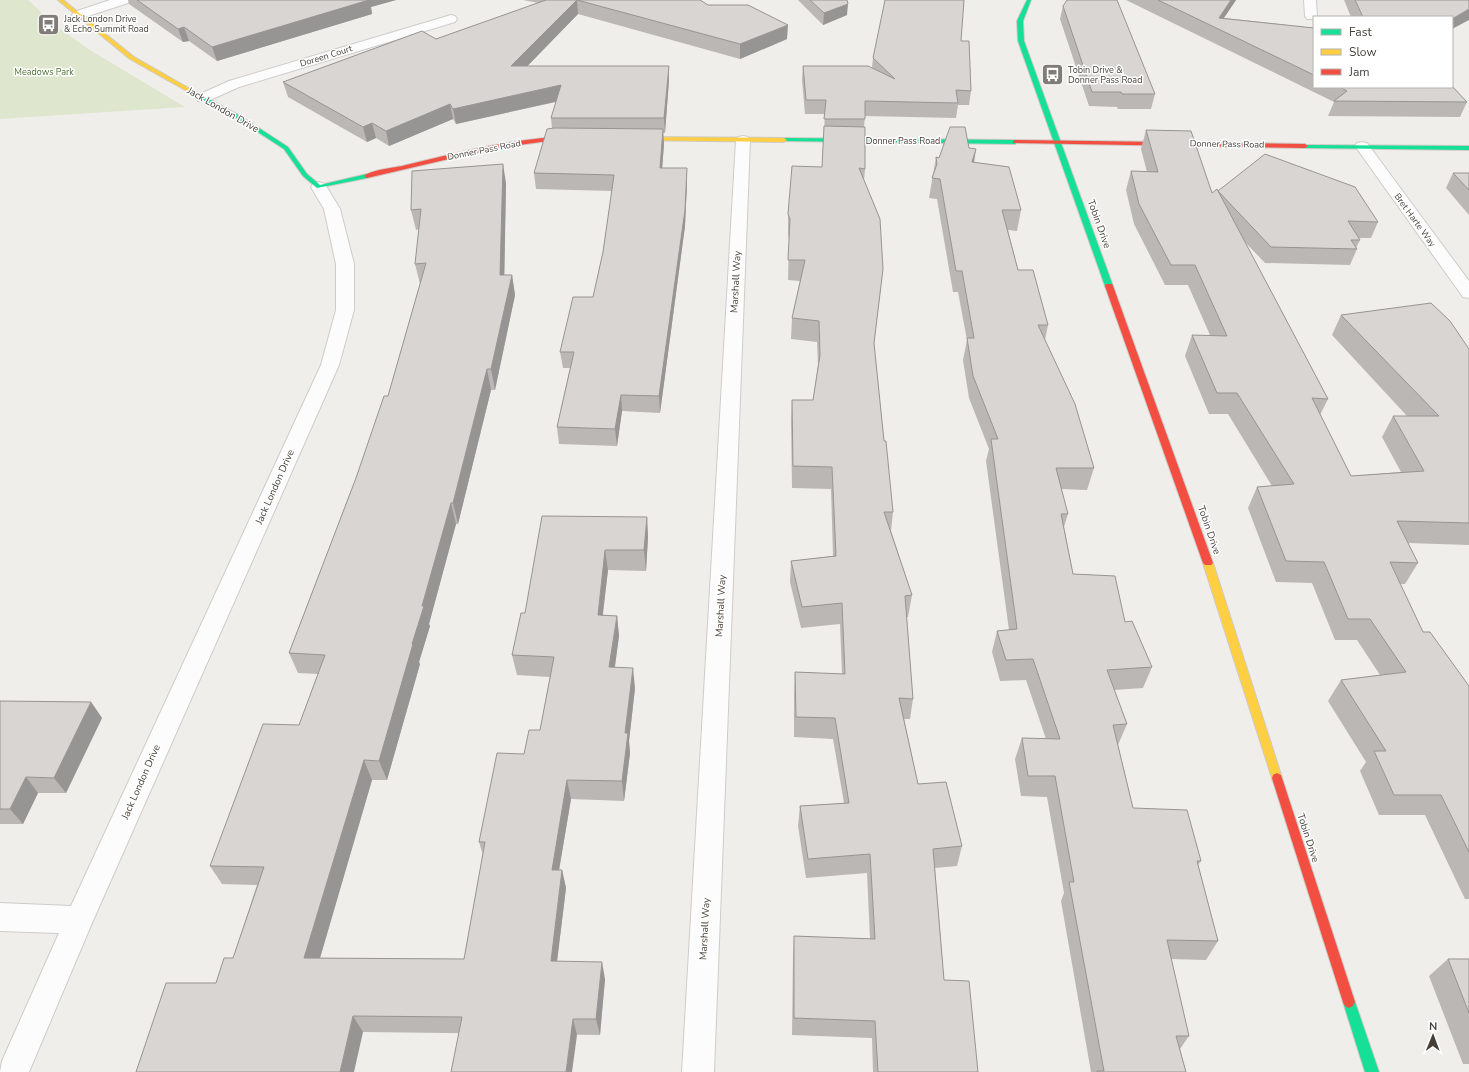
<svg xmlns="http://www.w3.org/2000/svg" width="1469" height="1072" font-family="'Nunito Sans',sans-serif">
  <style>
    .green { fill: #dee7cd }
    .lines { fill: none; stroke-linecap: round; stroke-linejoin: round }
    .street-casing { stroke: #ceccc9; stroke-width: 2 }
    .fast-casing { stroke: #cecac3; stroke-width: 2 }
    .slow-casing { stroke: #cecac3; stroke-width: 2 }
    .jam-casing { stroke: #cecac3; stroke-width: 2 }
    .street { fill: #fdfcfc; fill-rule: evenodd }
    .fast { fill: #16e098; fill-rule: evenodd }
    .slow { fill: #ffcf43; fill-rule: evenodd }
    .jam { fill: #f24e42; fill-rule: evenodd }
    .wall { fill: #bab7b5 }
    .shaded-wall { fill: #979593 }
    .building { fill: #d8d5d2; stroke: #979593 }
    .labels { text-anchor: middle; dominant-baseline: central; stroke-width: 3; stroke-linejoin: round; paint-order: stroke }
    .far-poi-label { font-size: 9px; fill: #453f38; stroke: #fff; text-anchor: start }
    .far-street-label { font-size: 9px; fill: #453f38; stroke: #fff }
    .far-park-label { font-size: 9px; fill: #4b7131; stroke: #fff }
    .street-label { font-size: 10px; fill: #453f38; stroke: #fff }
  </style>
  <rect width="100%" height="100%" fill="#f0eeeb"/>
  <polygon class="green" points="0,0 28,0 56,26 90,50 185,107 0,119"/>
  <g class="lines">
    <defs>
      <g id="street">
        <polygon points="110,0 130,0 128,3 82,18 74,18 72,15 74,12"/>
        <polygon points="1304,0 1316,0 1317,16 1314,17 1314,19 1307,19 1305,16"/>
        <polygon points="451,15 455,16 457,19 455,22 239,87 208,101 203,102 198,101 196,98 198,95 229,81"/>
        <polygon points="743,136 748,137 750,140 714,1072 682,1072 736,140 738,137"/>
        <polygon points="1362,142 1367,143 1469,281 1469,298 1463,297 1355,146 1357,143"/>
        <polygon points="319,182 325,184 340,209 354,264 354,310 339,365 92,923 29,1072 0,1072 2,1061 59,933 0,931 0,903 71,906 321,365 336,310 336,264 324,209 311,187 313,184"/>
      </g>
      <g id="fast">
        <polygon points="1027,0 1031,0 1023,21 1024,41 1113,286 1112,288 1106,288 1105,286 1018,41 1017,21"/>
        <polygon points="196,92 242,117 288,147 307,174 320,185 367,174 370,176 367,178 317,188 303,176 284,149 238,119 194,95 193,94"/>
        <polygon points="784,138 1015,140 1018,142 1015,144 782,141 781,140"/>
        <polygon points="1303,145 1469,146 1469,150 1305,148 1302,146"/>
        <polygon points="1349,996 1353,998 1355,1002 1379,1072 1365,1072 1343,1002 1345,998"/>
      </g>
      <g id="slow">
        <polygon points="58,0 63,0 134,57 199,94 194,95 130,59"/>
        <polygon points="634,137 784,138 787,140 784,142 632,140 631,139"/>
        <polygon points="1208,560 1211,561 1213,563 1282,778 1281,781 1277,783 1273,781 1272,778 1203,563 1205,561"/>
      </g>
      <g id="jam">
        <path d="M 574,136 L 577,138 L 576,139 L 548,141 L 496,148 L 367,178 L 364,176 C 371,170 392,168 402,166 C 459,152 515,138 574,136 Z"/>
        <polygon points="1015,140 1305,144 1308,146 1305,148 1013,143 1013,141"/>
        <polygon points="1106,284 1112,284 1113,286 1213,563 1211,565 1205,565 1203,563 1105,286"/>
        <polygon points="1277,773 1281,775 1282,778 1355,1002 1353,1006 1349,1008 1345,1006 1343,1002 1272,778 1273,775"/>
      </g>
    </defs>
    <use href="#street" class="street-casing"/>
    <use href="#fast" class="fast-casing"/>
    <use href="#slow" class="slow-casing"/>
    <use href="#jam" class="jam-casing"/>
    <use href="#street" class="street"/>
    <use href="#fast" class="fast"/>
    <use href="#slow" class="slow"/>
    <use href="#jam" class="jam"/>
  </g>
  <g class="wall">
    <polygon points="128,0 396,0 371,7 372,14 217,61 189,41 183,42 129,4"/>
    <polygon points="523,0 700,0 708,5 787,39 740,59 578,14 527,66 669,80 665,133 663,133 664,144 662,168 687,168 687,183 685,226 660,413 622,411 617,446 559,444 557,427 570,368 563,368 560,352 593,297 603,252 612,191 536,189 534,173 552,129 551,118 556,102 456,124 453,119 389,146 376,138 367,142 288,97 283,82 436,39 539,3"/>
    <polygon points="798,0 847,0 847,15 823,25"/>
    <polygon points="1126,0 1236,0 1224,18 1314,28 1314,87 1452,87 1467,102 1460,117 1328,116 1334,102"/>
    <polygon points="1344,0 1469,0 1452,17 1351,17"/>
    <polygon points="1063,6 1155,94 1151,109 1118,109 1117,107 1089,106 1060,19"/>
    <polygon points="961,41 971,91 969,105 958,105 956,118 865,116 864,127 865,169 864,181 883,269 874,345 884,441 893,512 891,531 912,595 908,617 906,617 913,699 910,719 904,719 918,784 962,846 957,866 935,868 944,980 978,1072 873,1072 872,1038 792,1035 793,954 794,936 870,939 867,873 806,878 798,826 800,806 844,803 833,739 794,737 794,693 795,672 842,674 840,624 801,628 790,582 791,561 833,556 831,489 792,488 791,421 792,400 813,400 818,365 817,342 791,339 792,318 800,281 788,280 789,240 788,234 788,214 822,167 825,114 805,114 802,80 803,66 872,68 873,58"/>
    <polygon points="1146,130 1212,193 1218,191 1378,222 1371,238 1358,238 1360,240 1356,248 1357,249 1350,265 1265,263 1244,241 1328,399 1320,415 1351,476 1401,472 1382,437 1393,416 1407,416 1332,335 1341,315 1469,349 1469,545 1408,543 1418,563 1405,584 1400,584 1423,632 1469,686 1469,899 1465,899 1425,815 1379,815 1360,771 1366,762 1328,701 1341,680 1380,675 1357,640 1335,640 1312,583 1276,582 1248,508 1257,487 1272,486 1228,414 1209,414 1185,356 1192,335 1210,335 1188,285 1165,285 1134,224 1126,190 1131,171 1147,172 1141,149"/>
    <polygon points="969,148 974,162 1021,210 1017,231 1008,230 1018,270 1048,325 1045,340 1094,468 1087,490 1061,489 1068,514 1064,527 1073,574 1125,622 1152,667 1143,688 1114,690 1127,724 1118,745 1133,808 1201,861 1198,865 1218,941 1206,960 1171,959 1189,1036 1180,1049 1186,1072 1091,1072 1061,901 1064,893 1047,797 1021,796 1015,759 1022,738 1046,739 1026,680 1000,681 992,652 997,631 1009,630 986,461 989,449 969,398 963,360 967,340 958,292 953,292 937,199 929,198 936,157 939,158"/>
    <polygon points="1453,173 1469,173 1469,215 1446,188"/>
    <polygon points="506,183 504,275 512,275 515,295 495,390 491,390 458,524 456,524 429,624 430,626 419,662 420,664 387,780 372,780 320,958 464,959 483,855 479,842 524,754 540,730 550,677 517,675 512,655 525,613 647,517 648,537 646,571 608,570 603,615 617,616 619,636 615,667 635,688 629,741 630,753 624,801 571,799 559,870 562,870 566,888 557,961 605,979 600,1035 363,1032 216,983 233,958 257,885 222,884 210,866 299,725 318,674 298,673 289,653 356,478 388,396 420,284 415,264 419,229 416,230 411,210"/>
    <polygon points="0,701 91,702 102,718 66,793 38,793 23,824 0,824"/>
    <polygon points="1448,959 1469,959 1469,1064 1463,1064 1429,976"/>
  </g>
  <g class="shaded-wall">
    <polygon points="362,0 396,0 371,7 372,14 217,61 212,47"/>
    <polygon points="577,0 578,14 513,81 511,66"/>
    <polygon points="1231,0 1236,0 1217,28 1219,18"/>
    <polygon points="848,4 847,15 823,25 824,13"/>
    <polygon points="1469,9 1469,20 1452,29 1452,19"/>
    <polygon points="788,25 787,39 740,59 740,44"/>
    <polygon points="184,27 189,41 183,42 178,29"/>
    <polygon points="669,66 669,80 665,133 664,118"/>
    <polygon points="561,85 563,100 456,124 453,109"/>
    <polygon points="450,104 453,119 389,146 386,131"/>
    <polygon points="372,123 376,138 367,142 363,127"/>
    <polygon points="663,129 664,144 661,183 660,168"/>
    <polygon points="976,149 973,169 972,162"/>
    <polygon points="503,164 506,183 504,295 500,275"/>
    <polygon points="687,168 687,183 685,226 660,413 659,396"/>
    <polygon points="512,275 515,295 495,390 491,369"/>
    <polygon points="487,369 491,390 458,524 453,503"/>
    <polygon points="621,395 622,411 617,446 615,429"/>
    <polygon points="451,503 456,524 429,624 430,626 419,662 420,664 387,780 379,761"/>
    <polygon points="647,517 648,537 646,571 644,550"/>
    <polygon points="605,550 608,570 600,636 598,615"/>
    <polygon points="617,616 619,636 612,687 609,667"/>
    <polygon points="633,668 635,688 629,741 630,753 624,801 622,781 625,733"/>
    <polygon points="91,702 102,718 66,793 54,778"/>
    <polygon points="364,760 372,780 315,975 304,958"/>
    <polygon points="26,777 38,793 23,824 10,809"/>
    <polygon points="567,780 571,799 556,888 552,870"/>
    <polygon points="562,870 566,888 555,978 551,961"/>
    <polygon points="602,962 605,979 600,1035 596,1019"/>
    <polygon points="353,1016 363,1032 354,1072 340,1072"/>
    <polygon points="573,1019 577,1035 572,1072 566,1072"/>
  </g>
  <g class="building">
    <polygon points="137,0 369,0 212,47 184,27 178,29"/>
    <polygon points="546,0 700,0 708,5 748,5 788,25 740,44 577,0 511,66 669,66 664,118 551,118 561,85 453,109 450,104 386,131 372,123 363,127 283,82 422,31 436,39"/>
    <polygon points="810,0 847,0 848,4 824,13"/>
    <polygon points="885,0 964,0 961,41 969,41 971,91 956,90 958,103 865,101 865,119 824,119 826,100 806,100 803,66 868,66 895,79 873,58"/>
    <polygon points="1067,0 1117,0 1155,94 1122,94 1121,92 1092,92 1063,6"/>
    <polygon points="1158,0 1231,0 1219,18 1314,28 1314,75"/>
    <polygon points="1355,0 1469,0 1469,9 1452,19 1452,17 1363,17"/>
    <polygon points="1452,86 1467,102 1334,101 1347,91 1340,87 1452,87"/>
    <polygon points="824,126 865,127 865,169 859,168 880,219 883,269 874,343 884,441 886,441 893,512 884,512 912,595 905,596 913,699 899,698 918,784 946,782 962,846 933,849 944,980 969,981 978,1072 878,1072 875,1021 794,1018 794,936 875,939 870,854 808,859 800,806 849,803 835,718 796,717 795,672 845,674 842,603 802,607 791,561 836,556 832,467 793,466 792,400 813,400 820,355 819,321 792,318 805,260 788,260 790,219 788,214 792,166 822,167"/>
    <polygon points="950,127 965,127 969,148 976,149 972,162 1009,167 1021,210 1002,210 1018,270 1033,270 1048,325 1038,325 1075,404 1094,468 1056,468 1068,514 1061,514 1073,574 1115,576 1125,622 1132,621 1152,667 1107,670 1127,724 1113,725 1133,808 1187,810 1201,861 1197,861 1218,941 1167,940 1189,1036 1176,1036 1186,1072 1097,1072 1097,1071 1104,1071 1069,882 1074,882 1055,776 1028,776 1022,738 1060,739 1033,659 1006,660 997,631 1017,629 991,439 998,439 973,376 967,338 974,338 962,271 956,271 940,179 932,178 937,164 936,157 939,158"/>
    <polygon points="554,128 663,129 660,168 687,168 685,210 659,396 621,395 615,429 557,427 574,352 560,352 573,297 593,297 603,252 614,175 534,173 547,129"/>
    <polygon points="1146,130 1191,131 1212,193 1217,189 1328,399 1312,398 1351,476 1424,471 1393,416 1439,416 1341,315 1431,303 1450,321 1469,349 1469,523 1397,521 1418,563 1390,562 1423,632 1430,632 1469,686 1469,852 1441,795 1394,795 1374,751 1386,751 1341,680 1406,672 1370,619 1348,619 1324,562 1286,561 1257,487 1294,484 1237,393 1217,393 1192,335 1227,336 1195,265 1171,265 1139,204 1131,171 1158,172"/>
    <polygon points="1265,154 1355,187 1378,222 1348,221 1360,240 1351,240 1357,249 1271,247 1218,191"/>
    <polygon points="503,164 500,275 512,275 491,369 487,369 453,503 451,503 422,606 424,606 412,644 413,644 379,761 364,760 304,958 464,959 485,842 479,842 497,753 524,754 529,730 540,730 554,657 512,655 521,613 525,613 542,516 647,517 644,550 605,550 598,615 617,616 609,667 633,668 625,733 628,733 622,781 567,780 552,870 562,870 551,961 602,962 596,1019 573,1019 566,1072 451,1072 462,1017 353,1016 340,1072 136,1072 166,983 216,983 224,958 233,958 264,867 210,866 263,724 299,725 325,655 289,653 356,478 384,396 388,396 426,263 415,264 421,209 411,210 412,171"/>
    <polygon points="1453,173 1469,173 1469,190"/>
    <polygon points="0,701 91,702 54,778 26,777 10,809 0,809"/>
    <polygon points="1448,959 1469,959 1469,1013"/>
  </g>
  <defs>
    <symbol id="bus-square" viewBox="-11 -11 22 22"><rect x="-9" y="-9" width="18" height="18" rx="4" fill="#817c77" stroke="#fff"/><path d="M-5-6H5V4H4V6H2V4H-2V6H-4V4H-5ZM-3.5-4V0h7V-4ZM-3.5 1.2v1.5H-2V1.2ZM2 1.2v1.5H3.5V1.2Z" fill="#fff"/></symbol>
  </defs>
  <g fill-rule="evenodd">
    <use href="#bus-square" x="36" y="12" width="25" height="25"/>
    <use href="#bus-square" x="1040" y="62" width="25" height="25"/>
  </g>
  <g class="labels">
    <g class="far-poi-label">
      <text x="64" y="19">Jack London Drive<tspan x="64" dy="10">&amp; Echo Summit Road</tspan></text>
      <text x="1068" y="70">Tobin Drive &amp;<tspan x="1068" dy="10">Donner Pass Road</tspan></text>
    </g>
    <g class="far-street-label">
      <text transform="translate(326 56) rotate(-17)">Doreen Court</text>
      <text x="903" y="141">Donner Pass Road</text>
      <text transform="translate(1227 144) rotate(1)">Donner Pass Road</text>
      <text transform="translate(484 150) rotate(-11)">Donner Pass Road</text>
      <text transform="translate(1415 220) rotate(54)">Bret Harte Way</text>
    </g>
    <g class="far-park-label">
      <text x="44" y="72">Meadows Park</text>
    </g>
    <g class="street-label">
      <text transform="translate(223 110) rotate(30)">Jack London Drive</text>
      <text transform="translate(1099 224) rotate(70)">Tobin Drive</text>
      <text transform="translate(736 282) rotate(-87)">Marshall Way</text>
      <text transform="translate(275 487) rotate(-66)">Jack London Drive</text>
      <text transform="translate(1209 530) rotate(71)">Tobin Drive</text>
      <text transform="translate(721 606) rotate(-87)">Marshall Way</text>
      <text transform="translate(141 782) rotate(-66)">Jack London Drive</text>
      <text transform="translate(1308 838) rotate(72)">Tobin Drive</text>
      <text transform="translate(705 929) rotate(-87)">Marshall Way</text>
    </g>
  </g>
  <rect x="1313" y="16" width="140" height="72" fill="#ffffff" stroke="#b5b2af"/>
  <rect x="1321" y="29" width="20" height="6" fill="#16e098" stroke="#b5b2af"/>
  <text x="1349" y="36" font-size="12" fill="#453f38">Fast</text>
  <rect x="1321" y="49" width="20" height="6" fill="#ffcf43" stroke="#b5b2af"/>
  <text x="1349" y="56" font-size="12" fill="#453f38">Slow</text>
  <rect x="1321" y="69" width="20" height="6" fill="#f24e42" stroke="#b5b2af"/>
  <text x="1349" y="76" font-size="12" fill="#453f38">Jam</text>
  <g transform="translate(1433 1036) rotate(1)" stroke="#ffffff" stroke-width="3" paint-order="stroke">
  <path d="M0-3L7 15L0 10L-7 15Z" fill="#453f38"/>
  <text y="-6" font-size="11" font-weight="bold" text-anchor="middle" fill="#453f38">N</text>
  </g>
</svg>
